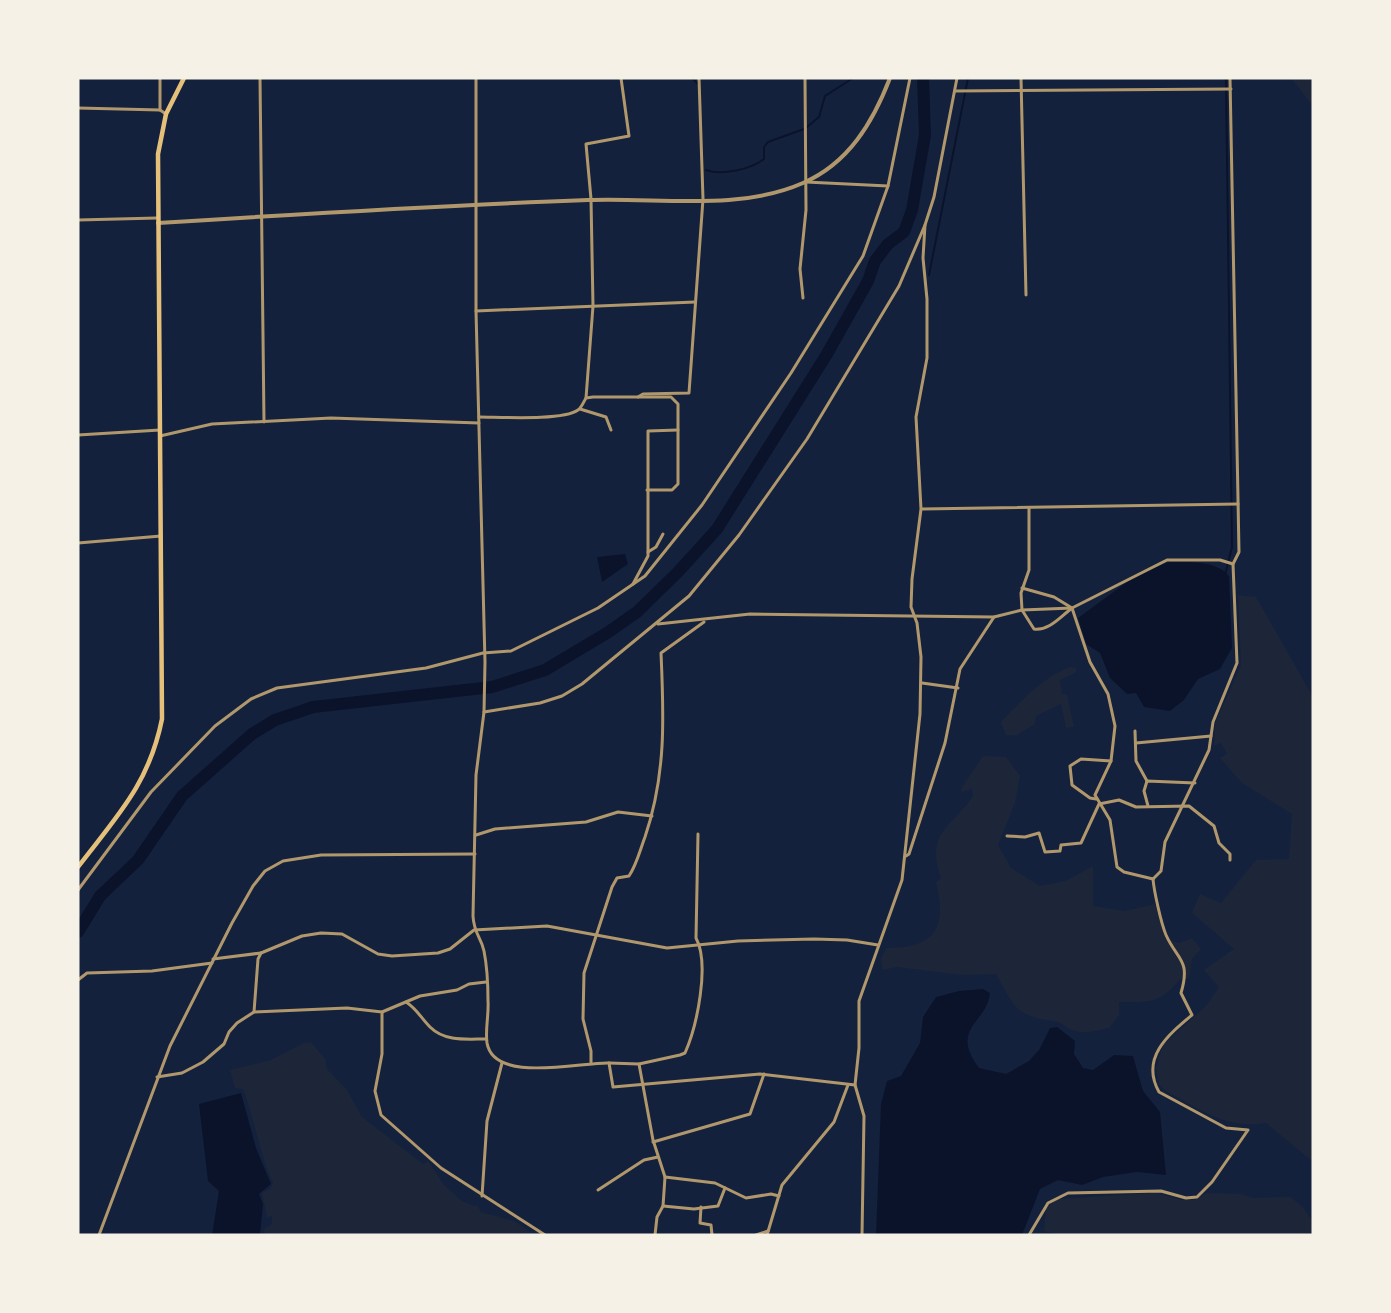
<svg xmlns="http://www.w3.org/2000/svg" width="1391" height="1313" font-family="'DM Sans',sans-serif">
  <style>
    .green { fill: #1d2539 }
    .water { fill: #0b132b }
    .lines { fill: none; stroke-linecap: round; stroke-linejoin: round }
    .stream { stroke: #0b132b; stroke-width: 2 }
    .river { stroke: #0b132b; stroke-width: 12 }
    .minor { stroke: #b1986c; stroke-width: 3 }
    .tertiary { stroke: #b1986c; stroke-width: 4 }
    .primary { stroke: #e5c07b; stroke-width: 4.5 }
  </style>
  <rect width="100%" height="100%" fill="#14213d"/>
  <g class="green">
    <polygon points="1291,78 1313,78 1313,106"/>
    <path d="M 1238,595 L 1256,597 L 1313,697 L 1313,1162 L 1266,1123 C 1225,1130 1199,1108 1164,1090 L 1159,1084 L 1156,1068 L 1163,1045 L 1207,1005 L 1219,987 L 1204,970 L 1234,949 L 1192,913 L 1200,894 L 1221,903 L 1256,860 L 1289,859 L 1292,814 L 1242,783 L 1220,758 L 1227,754 L 1221,743 L 1214,746 L 1215,724 L 1241,665 Z"/>
    <path d="M 1070,667 L 1076,668 L 1076,672 L 1060,680 L 1062,694 L 1067,695 L 1074,727 L 1066,728 L 1061,704 L 1036,716 L 1035,724 L 1017,735 L 1006,735 L 1001,722 C 1021,701 1043,677 1070,667 Z"/>
    <path d="M 983,756 L 1006,757 L 1020,776 L 1015,803 L 998,845 L 1011,868 L 1040,886 L 1066,881 L 1093,866 L 1093,906 L 1125,911 L 1155,904 L 1165,938 L 1179,943 L 1192,938 L 1201,949 L 1192,959 L 1189,978 L 1180,979 C 1160,1004 1149,1002 1119,1002 L 1119,1015 L 1109,1028 C 1099,1030 1085,1034 1076,1031 C 1068,1030 1062,1022 1054,1021 C 1014,1016 1015,1007 996,974 L 962,975 L 897,967 L 883,970 L 881,959 L 886,948 C 934,948 948,929 936,882 L 941,878 C 925,833 951,828 973,796 L 972,789 L 962,792 L 961,789 Z"/>
    <path d="M 306,1042 L 312,1043 L 325,1059 L 327,1069 L 347,1090 L 362,1117 L 423,1164 L 428,1161 L 444,1185 L 462,1201 L 474,1206 L 477,1205 L 481,1212 L 514,1221 L 535,1235 L 265,1235 L 264,1229 L 272,1224 L 272,1216 L 267,1217 L 262,1193 L 270,1189 L 273,1183 C 259,1152 255,1120 243,1089 L 235,1088 L 230,1070 L 271,1060 Z"/>
    <polygon points="1156,1193 1181,1200 1195,1200 1206,1193 1241,1194 1253,1198 1290,1197 1302,1206 1313,1222 1313,1235 1060,1235 1044,1231 1046,1209 1056,1199"/>
  </g>
  <g class="water">
    <polygon points="625,554 628,564 602,582 597,557"/>
    <path d="M 1169,562 C 1187,562 1217,560 1229,576 L 1232,648 L 1220,669 L 1198,679 L 1184,700 L 1170,711 L 1144,707 L 1136,693 L 1127,694 L 1110,678 L 1100,653 L 1086,644 L 1078,618 L 1135,576 Z"/>
    <path d="M 983,989 L 990,993 C 987,1024 949,1027 979,1068 L 1006,1074 L 1029,1061 L 1039,1050 L 1050,1028 L 1057,1027 L 1075,1041 L 1074,1054 L 1083,1068 L 1093,1070 L 1114,1055 L 1133,1056 L 1143,1091 L 1160,1112 L 1166,1175 L 1137,1172 L 1103,1177 L 1082,1185 L 1058,1180 L 1040,1189 L 1022,1235 L 876,1235 L 881,1104 L 887,1081 L 901,1076 L 920,1043 L 923,1017 L 936,997 L 959,991 Z"/>
    <polygon points="241,1093 256,1148 271,1184 259,1194 263,1204 260,1235 212,1235 219,1191 208,1181 199,1104"/>
  </g>
  <g class="lines">
    <g class="stream">
      <polyline points="692,78 698,84"/>
      <polyline points="807,127 819,117 825,96 853,78"/>
      <path d="M 706,170 C 722,176 751,169 764,159 L 764,147 L 768,142 L 804,129"/>
      <polyline points="929,275 968,78"/>
      <polyline points="1225,575 1232,547 1226,78"/>
    </g>
    <polyline class="river" points="78,932 100,896 138,860 182,796 252,734 275,720 313,707 492,687 545,670 607,633 637,612 678,572 717,529 827,354 868,281 875,261 888,244 904,232 912,210 925,135 923,78"/>
    <g class="minor">
      <polyline points="160,78 160,110 166,114"/>
      <polyline points="260,78 264,422"/>
      <path d="M 476,78 L 476,311 L 485,662 L 484,712 L 476,775 L 473,916 C 474,934 481,937 484,951 C 487,966 488,985 488,1001 C 489,1015 485,1029 487,1043 C 494,1084 580,1062 609,1063 L 613,1087 L 760,1074 L 855,1085"/>
      <polyline points="1021,78 1026,295"/>
      <polyline points="955,91 1231,89"/>
      <polyline points="78,108 160,110"/>
      <polyline points="806,182 888,186"/>
      <polyline points="78,220 157,218"/>
      <polyline points="803,298 800,269 806,210 805,78"/>
      <polyline points="476,311 695,302"/>
      <polyline points="638,397 643,394 689,393 703,199 699,78"/>
      <polyline points="586,398 593,306 591,199 586,144 629,136 621,78"/>
      <polyline points="580,409 606,417 611,430"/>
      <path d="M 479,417 C 499,417 563,421 578,410 C 582,407 584,401 586,398 L 593,397 L 671,397 L 678,404 L 678,484 L 672,490 L 647,490"/>
      <polyline points="78,435 160,430"/>
      <polyline points="160,436 212,424 331,418 479,423"/>
      <path d="M 1029,508 L 1029,570 L 1021,593 L 1022,610 L 1034,629 C 1049,631 1060,617 1071,609"/>
      <polyline points="922,509 1238,504"/>
      <polyline points="78,543 161,536"/>
      <polyline points="648,552 656,547 663,534"/>
      <polyline points="633,584 648,556 648,431 678,430"/>
      <polyline points="1022,588 1054,597 1072,608 1090,662 1108,694 1115,726 1111,761 1095,795 1110,820 1117,867 1124,872 1153,879"/>
      <polyline points="658,624 750,614 994,617 1022,610 1072,608 1167,560 1220,560 1233,564"/>
      <polyline points="922,683 958,688"/>
      <polyline points="484,712 540,703 562,696 582,684 689,596 739,535 807,439 899,286 925,225 934,197 957,78"/>
      <polyline points="1135,731 1136,761 1147,781"/>
      <polyline points="1136,743 1211,736"/>
      <polyline points="1096,799 1090,798 1072,785 1070,766 1081,759 1111,761"/>
      <polyline points="1148,806 1144,791 1147,781 1195,783"/>
      <polyline points="476,835 495,829 586,822 618,812 652,816"/>
      <polyline points="1007,836 1025,837 1039,833 1045,852 1060,851 1061,845 1081,843 1099,804 1119,800 1136,807 1189,806 1214,826 1219,843 1230,854 1230,860"/>
      <polyline points="906,856 909,854 945,743 960,669 994,617"/>
      <polyline points="1153,879 1161,871 1165,842 1209,750 1213,722 1237,663 1233,564 1239,552 1230,78"/>
      <polyline points="78,890 151,792 215,726 251,699 277,688 426,668 483,653 511,651 598,608 645,576 702,505 791,373 863,256 888,186 910,78"/>
      <polyline points="213,959 261,953"/>
      <polyline points="78,980 87,973 152,971 212,963"/>
      <path d="M 406,1002 C 417,1009 421,1018 430,1027 C 445,1042 467,1039 486,1039"/>
      <polyline points="254,1012 258,959 261,953 302,936 321,933 342,934 378,954 392,956 438,953 450,949 474,930 547,926 667,948 738,941 814,939 847,940 878,945"/>
      <polyline points="382,1012 420,996 457,990 469,984 486,982"/>
      <path d="M 591,1062 L 591,1051 L 583,1019 L 584,973 L 612,887 L 617,878 L 629,876 C 637,864 640,850 645,837 C 666,775 664,718 661,653 L 704,622"/>
      <path d="M 609,1063 L 639,1064 L 680,1055 L 685,1053 C 697,1026 710,964 696,938 L 698,834"/>
      <polyline points="639,1064 653,1140 665,1177 663,1206 657,1217 655,1235"/>
      <polyline points="157,1077 182,1073 203,1062 224,1044 229,1032 237,1023 254,1012 347,1008 382,1012 382,1054 375,1091 381,1115 441,1168 545,1235"/>
      <polyline points="653,1142 750,1114 764,1074"/>
      <polyline points="665,1177 715,1183 746,1198 771,1194 779,1196"/>
      <polyline points="598,1190 644,1160 658,1157"/>
      <polyline points="482,1196 487,1121 502,1063"/>
      <polyline points="663,1206 694,1209 718,1206 725,1188"/>
      <polyline points="701,1207 700,1223 711,1225 712,1235"/>
      <polyline points="99,1235 170,1046 232,923 253,886 265,871 283,861 321,855 475,854"/>
      <polyline points="756,1235 768,1231"/>
      <polyline points="767,1235 782,1185 834,1122 848,1085"/>
      <polyline points="862,1235 864,1116 855,1085 859,1048 859,1001 902,880 920,714 921,657 917,623 911,607 912,579 921,509 916,417 927,358 927,299 923,258 925,225"/>
      <path d="M 1029,1235 L 1048,1203 L 1068,1193 L 1161,1191 L 1186,1198 L 1197,1197 L 1212,1182 L 1248,1130 L 1226,1128 L 1159,1092 C 1140,1058 1168,1035 1192,1015 L 1181,993 C 1191,959 1177,960 1166,935 C 1161,923 1154,891 1153,879"/>
    </g>
    <path class="tertiary" d="M 158,223 C 301,214 445,205 588,200 C 658,197 737,212 803,183 C 849,163 873,122 890,78"/>
    <path class="primary" d="M 78,867 C 117,816 149,784 162,719 L 158,154 L 166,114 L 184,78"/>
  </g>
  <rect width="1391" height="1313" fill="none" stroke="#f6f1e7" stroke-width="159"/>
</svg>
